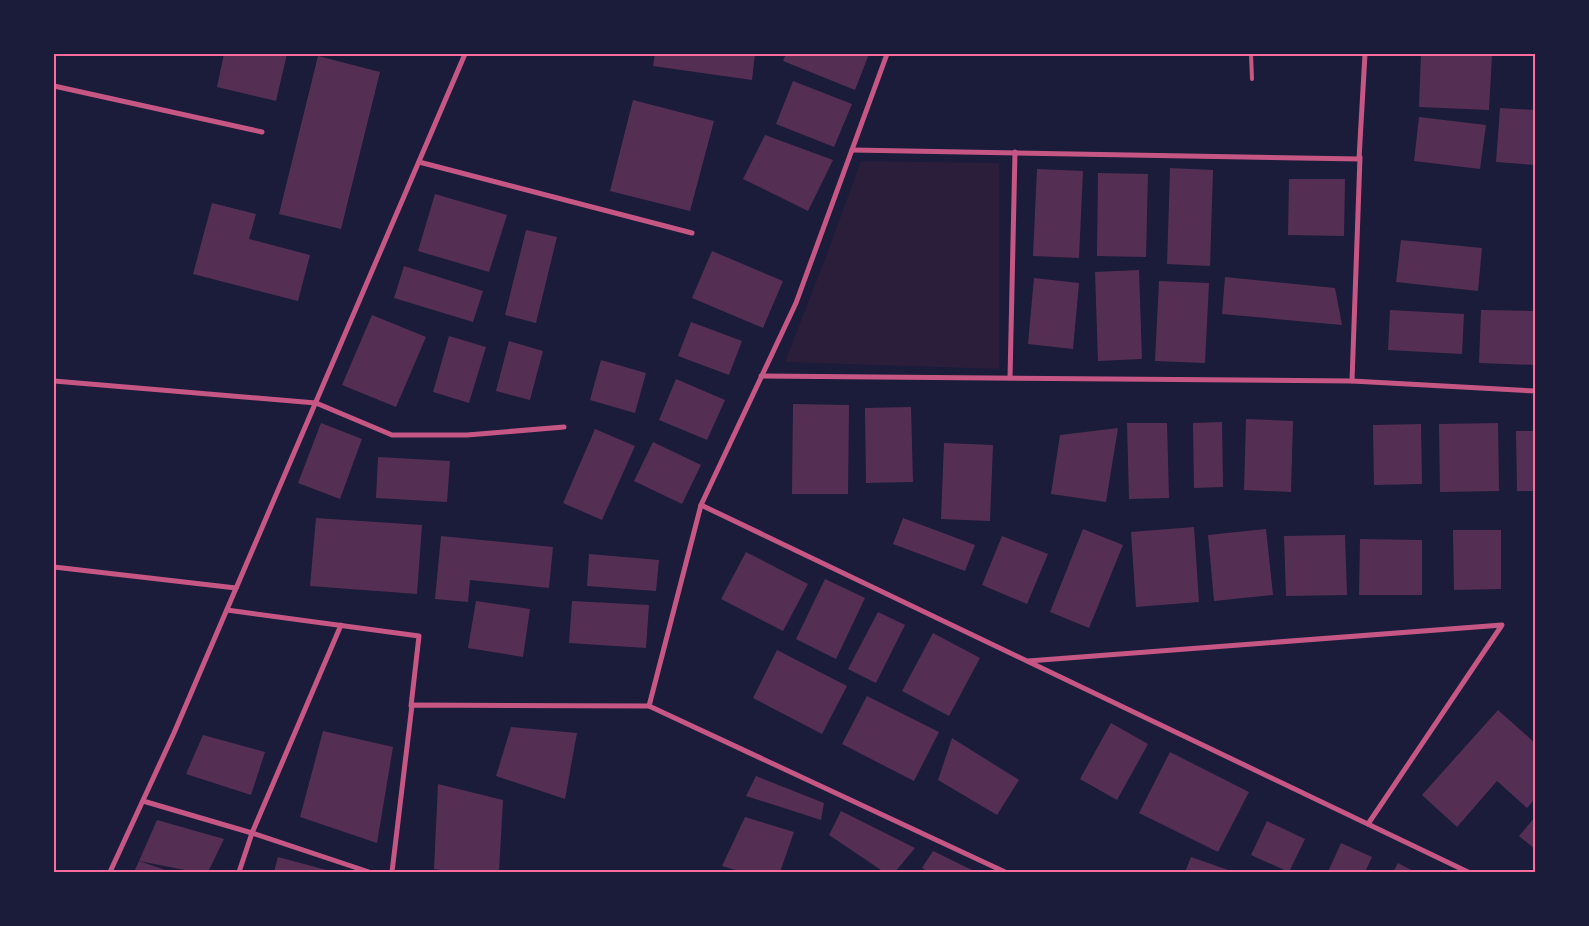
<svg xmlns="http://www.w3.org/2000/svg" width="1589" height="926" font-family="'Zilla Slab',serif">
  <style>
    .green { fill: #2a1e3b }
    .building { fill: #542f53 }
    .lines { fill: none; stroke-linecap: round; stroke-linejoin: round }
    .service { stroke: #c65784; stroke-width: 4 }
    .minor { stroke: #c65784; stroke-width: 5 }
    .neatline { fill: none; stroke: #ff6b9d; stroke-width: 2 }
  </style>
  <rect width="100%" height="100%" fill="#1b1b3a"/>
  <polygon class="green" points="861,161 999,163 999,369 785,362 827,254"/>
  <g class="building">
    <polygon points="224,54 287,54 276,101 217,87"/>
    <polygon points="655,54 755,54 752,80 653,66"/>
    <polygon points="786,54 869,54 855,90 783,61"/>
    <polygon points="1421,54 1492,55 1489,110 1419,107"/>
    <polygon points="318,56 380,72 341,229 279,214"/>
    <polygon points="793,81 852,104 834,147 776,124"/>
    <polygon points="633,100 714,121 690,211 610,191"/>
    <polygon points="1500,108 1535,110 1535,165 1496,162"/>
    <polygon points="1419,117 1486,125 1480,169 1414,161"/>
    <polygon points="765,135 833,160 808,211 743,179"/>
    <polygon points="1170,168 1213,170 1210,266 1167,264"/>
    <polygon points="1037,169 1083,171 1079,258 1033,256"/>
    <polygon points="1098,173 1148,174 1146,257 1097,256"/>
    <polygon points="1289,179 1345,179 1344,236 1288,235"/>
    <polygon points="435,194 507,215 489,272 418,251"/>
    <polygon points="212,203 256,214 249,239 310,255 298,301 193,274"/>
    <polygon points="526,230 557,237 536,323 505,315"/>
    <polygon points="1401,240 1482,248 1478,291 1396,282"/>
    <polygon points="712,251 783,281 763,328 692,298"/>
    <polygon points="404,266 483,291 473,322 394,298"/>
    <polygon points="1139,270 1142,359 1098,361 1095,272"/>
    <polygon points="1225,277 1335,288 1342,325 1222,314"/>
    <polygon points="1034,278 1079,283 1073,349 1028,344"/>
    <polygon points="1159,281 1209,283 1205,363 1155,361"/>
    <polygon points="1390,310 1464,314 1462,354 1388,350"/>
    <polygon points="1481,310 1535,311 1535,365 1479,363"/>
    <polygon points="372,315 426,337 396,407 342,385"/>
    <polygon points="691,322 742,341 729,375 678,356"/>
    <polygon points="449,336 486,347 469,403 433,392"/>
    <polygon points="509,341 543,351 530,400 496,391"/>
    <polygon points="601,360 646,373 635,413 590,400"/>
    <polygon points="676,379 725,400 707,440 659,420"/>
    <polygon points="793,404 849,405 848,494 792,494"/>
    <polygon points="911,407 913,482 866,483 865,408"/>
    <polygon points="1246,419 1293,421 1291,492 1244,490"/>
    <polygon points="1222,422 1223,487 1194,488 1193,423"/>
    <polygon points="321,423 362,439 340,499 298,483"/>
    <polygon points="1127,423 1167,423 1169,498 1129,499"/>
    <polygon points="1498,423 1499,491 1440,492 1439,424"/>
    <polygon points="1421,424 1422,484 1374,485 1373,425"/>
    <polygon points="1118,428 1106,502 1051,494 1060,435"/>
    <polygon points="595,429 635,446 602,520 563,503"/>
    <polygon points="1516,431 1535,431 1535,491 1517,491"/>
    <polygon points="653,442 701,465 682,504 634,481"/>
    <polygon points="944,443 993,445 990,521 941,519"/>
    <polygon points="378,457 450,461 447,502 376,498"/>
    <polygon points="316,518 422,525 417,594 310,586"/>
    <polygon points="903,518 975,545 965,571 893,544"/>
    <polygon points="1194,527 1199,602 1136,607 1131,532"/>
    <polygon points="1083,529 1123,545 1089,628 1050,612"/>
    <polygon points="1266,529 1273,595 1214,601 1208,535"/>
    <polygon points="1453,530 1501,530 1501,589 1454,590"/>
    <polygon points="1345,535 1347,595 1286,596 1284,536"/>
    <polygon points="441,536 553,547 549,588 470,580 468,602 435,599"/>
    <polygon points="1002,536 1048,554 1027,604 982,585"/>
    <polygon points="1360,539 1422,540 1422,595 1359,595"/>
    <polygon points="746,552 808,584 783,631 721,599"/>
    <polygon points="589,554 659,560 656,591 587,586"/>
    <polygon points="825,579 865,598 836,659 796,639"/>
    <polygon points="476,601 530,609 523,657 468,648"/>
    <polygon points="572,601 649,605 646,648 569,643"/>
    <polygon points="878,612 905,625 876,683 848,669"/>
    <polygon points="933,633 980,658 949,716 902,691"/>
    <polygon points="777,650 847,686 822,734 753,698"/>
    <polygon points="867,696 939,732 914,781 842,744"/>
    <polygon points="1498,710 1535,743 1535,799 1527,808 1497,781 1457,827 1422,795"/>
    <polygon points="1111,723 1148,744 1117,800 1080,779"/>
    <polygon points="511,727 577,733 565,799 496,776"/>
    <polygon points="323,731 393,747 377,843 300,817"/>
    <polygon points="203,735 265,752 251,795 186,774"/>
    <polygon points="952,738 1019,780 997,815 938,780"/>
    <polygon points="1170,752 1249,792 1218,852 1139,813"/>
    <polygon points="756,776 824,803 821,820 746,796"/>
    <polygon points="438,784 503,800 499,872 452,872 434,869"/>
    <polygon points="841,811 915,848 895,872 884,872 829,835"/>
    <polygon points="745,817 794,832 780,872 742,872 722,866"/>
    <polygon points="1535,817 1535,849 1519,836"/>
    <polygon points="157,820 224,839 208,872 195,872 139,861"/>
    <polygon points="1267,821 1305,839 1289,872 1251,855"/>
    <polygon points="1341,843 1372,857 1365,872 1328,872"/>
    <polygon points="933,851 976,872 929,872 922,868"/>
    <polygon points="278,857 334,872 274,872"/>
    <polygon points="1191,857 1234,872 1185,872"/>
    <polygon points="139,861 171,872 134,872"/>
    <polygon points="1398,863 1415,872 1393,872"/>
  </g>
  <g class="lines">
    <polyline class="service" points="1251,54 1252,79"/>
    <g class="minor">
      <polyline points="54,86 262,132"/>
      <polyline points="852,150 1359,159 1365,54"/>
      <polyline points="419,162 692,233"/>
      <polyline points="761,376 1352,381 1535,391"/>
      <polyline points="1010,378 1015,152"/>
      <polyline points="54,381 316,403 392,435 467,435 564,427"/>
      <polyline points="1352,381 1360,157"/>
      <polyline points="701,505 1468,872"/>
      <polyline points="54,567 236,588"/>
      <polyline points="227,610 419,636 411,706"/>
      <polyline points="1028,661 1502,625 1368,824"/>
      <polyline points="649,706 701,505 796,303 887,54"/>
      <polyline points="143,801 252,833 369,872"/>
      <polyline points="110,872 174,733 465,54"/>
      <polyline points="239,872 252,833 341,625"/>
      <polyline points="392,872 412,705 649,706 1005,872"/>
    </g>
  </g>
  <rect width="1589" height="926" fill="none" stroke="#1b1b3a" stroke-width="110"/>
  <rect x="55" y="55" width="1479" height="816" class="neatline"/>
</svg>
